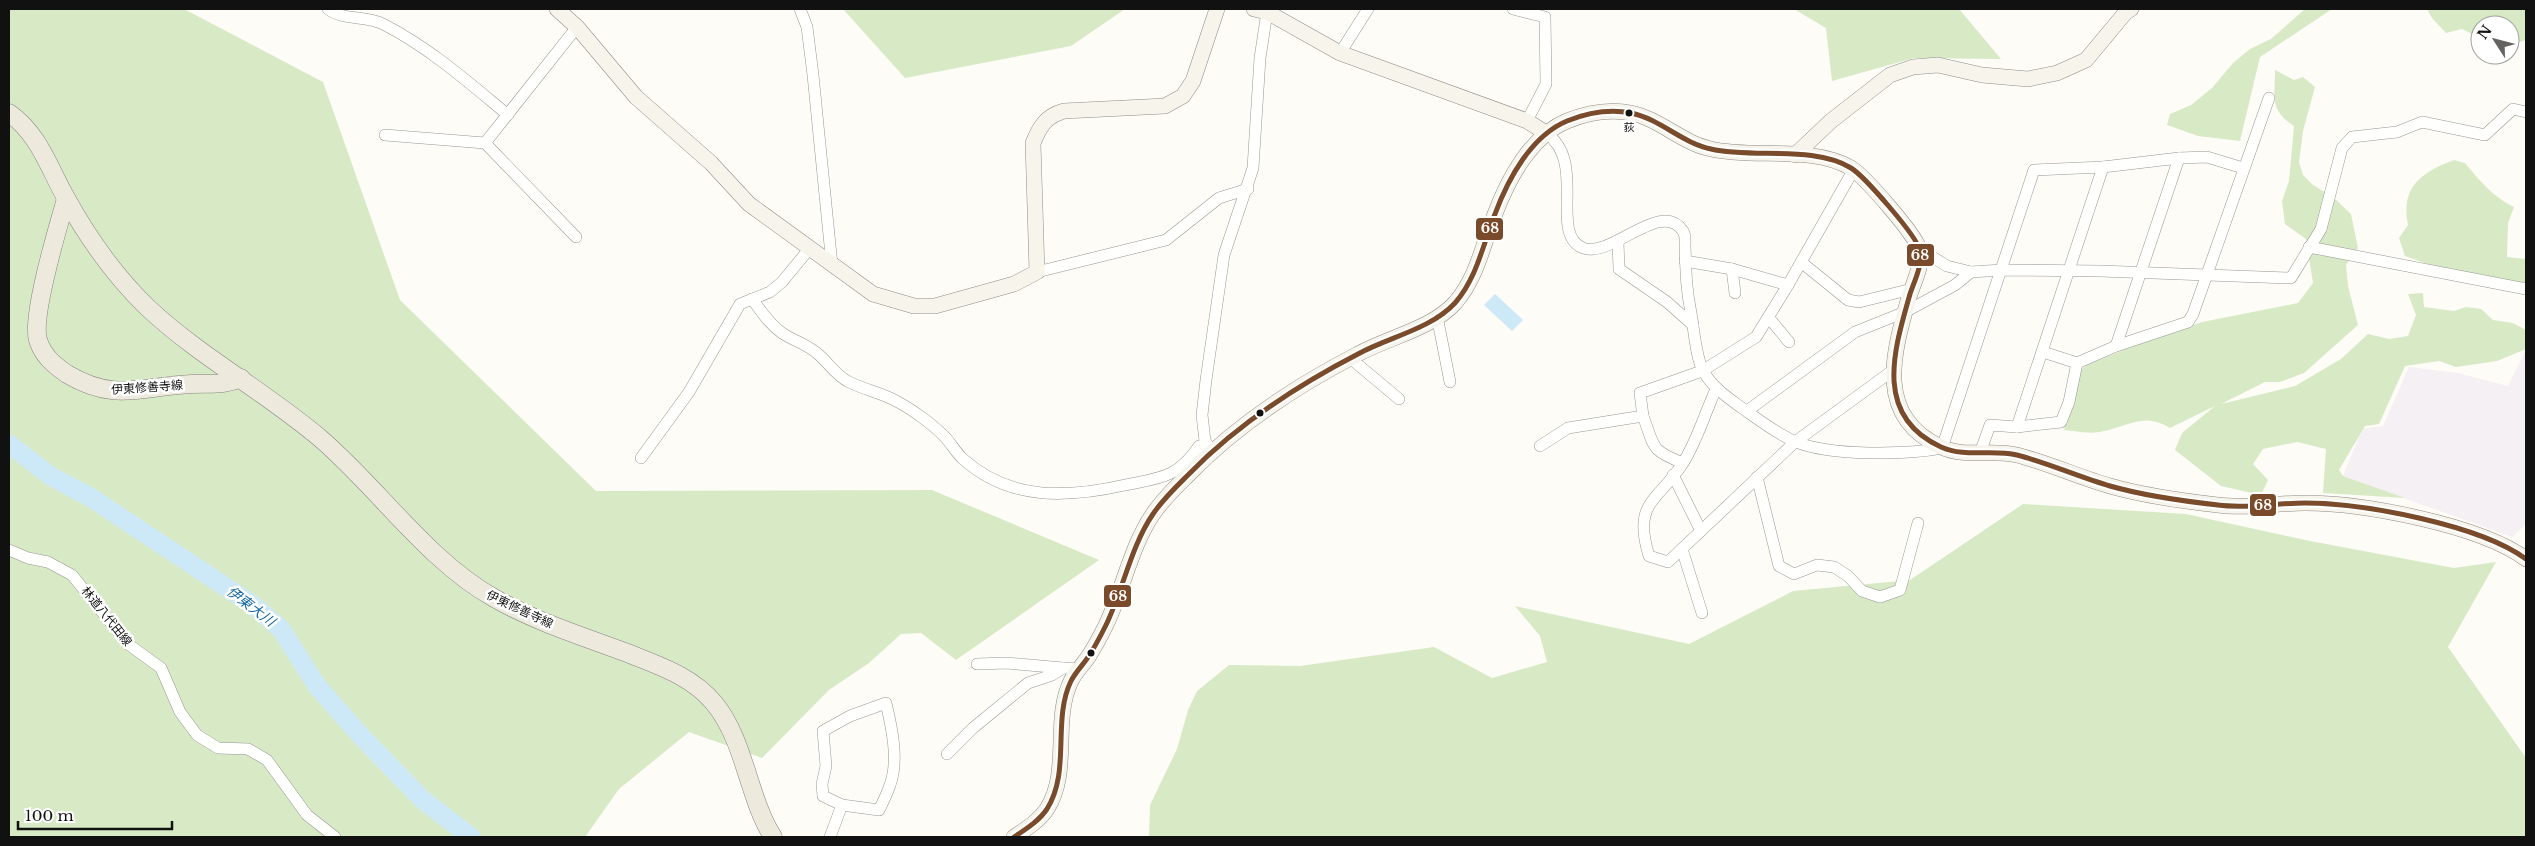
<svg xmlns="http://www.w3.org/2000/svg" width="2535" height="846" font-family="'Libre Baskerville','Noto Sans JP',serif">
  <style>
    .industrial { fill: #f5f0f3 }
    .forest { fill: #d8eac5 }
    .water { fill: #cde8f7 }
    .lines { fill: none; stroke-linecap: round; stroke-linejoin: round }
    .river { stroke: #cde8f7; stroke-width: 19 }
    .street-casing { stroke: #979795; stroke-width: 12 }
    .secondary-casing { stroke: #8e8d8b; stroke-width: 16 }
    .primary-casing { stroke: #858482; stroke-width: 19 }
    .street { stroke: #fffffe; stroke-width: 11 }
    .secondary { stroke: #f6f4eb; stroke-width: 15 }
    .primary { stroke: #ede9dc; stroke-width: 18 }
    .bus-1-casing { stroke: #fff; stroke-width: 9 }
    .bus-1 { stroke: #7a4b2a; stroke-width: 5 }
    .bus-dot { fill: #111; stroke: #fff; stroke-width: 2 }
    .labels { text-anchor: middle; dominant-baseline: central; stroke-width: 5; stroke-linejoin: round; paint-order: stroke }
    .bus-label { font-size: 11px; fill: #111; stroke: #fff }
    .street-label { font-size: 12px; fill: #111; stroke: #fff }
    .water-label { font-size: 14px; font-style: italic; fill: #1768a6; stroke: #fff }
    .line-badge { stroke: #fff; stroke-width: 2 }
    .badge-label { font-size: 14px; text-anchor: middle; font-weight: bold; fill: #fff }
  </style>
  <rect width="100%" height="100%" fill="#fdfcf7"/>
  <polygon class="industrial" points="2526,350 2526,524 2512,537 2343,476 2362,429 2383,426 2409,367 2458,373 2508,386"/>
  <g class="forest">
    <polygon points="9,9 184,9 323,82 400,300 596,491 932,490 1099,560 956,660 921,633 901,634 869,663 829,690 762,758 689,732 619,789 585,837 9,837"/>
    <polygon points="843,9 1125,9 1071,46 905,78"/>
    <polygon points="1794,9 1959,9 2001,59 1914,58 1832,81 1826,28"/>
    <polygon points="2305,9 2332,9 2260,57 2240,141 2198,136 2167,125 2170,114 2191,105 2212,88 2233,63 2250,49 2271,39"/>
    <polygon points="2427,9 2526,9 2526,40 2510,45 2510,25 2480,25 2480,38 2462,29 2446,33 2432,18"/>
    <path d="M 2275,70 L 2294,80 L 2303,77 L 2315,87 L 2303,131 L 2299,162 L 2303,175 L 2313,185 L 2334,198 L 2351,214 L 2358,248 L 2346,265 L 2348,286 L 2358,325 L 2304,373 L 2280,382 L 2265,382 L 2221,404 L 2295,386 L 2341,359 L 2368,334 L 2389,339 L 2408,336 L 2416,315 L 2408,294 L 2423,293 L 2424,307 L 2454,311 L 2466,307 L 2481,309 L 2493,320 L 2513,323 L 2526,330 L 2526,349 L 2497,361 L 2456,367 L 2439,361 L 2405,366 L 2379,424 L 2365,426 L 2339,470 L 2343,476 L 2405,498 L 2323,493 L 2326,449 L 2297,442 L 2263,449 L 2253,464 L 2268,480 L 2261,495 L 2221,486 L 2175,450 L 2182,433 L 2215,406 L 2170,428 C 2142,411 2127,428 2099,432 C 2088,434 2075,431 2064,430 L 2079,371 L 2087,365 L 2143,342 L 2202,322 L 2298,303 L 2313,283 L 2306,239 L 2285,224 L 2282,201 L 2289,181 L 2294,126 C 2269,110 2275,97 2275,70 Z"/>
    <path d="M 2454,160 L 2465,163 C 2479,180 2493,197 2514,207 L 2508,223 L 2507,257 L 2526,259 L 2526,283 L 2442,269 L 2405,256 L 2399,238 L 2408,225 C 2400,187 2422,172 2454,160 Z"/>
    <polygon points="2023,504 2186,514 2310,541 2454,568 2496,562 2448,647 2526,758 2526,837 1149,837 1150,805 1177,749 1188,710 1197,691 1229,665 1300,666 1434,647 1492,678 1547,662 1540,636 1515,606 1689,644 1793,591 1910,580"/>
  </g>
  <polygon class="water" points="1495,294 1523,320 1512,331 1484,305"/>
  <g class="lines">
    <polyline class="river" points="9,444 52,477 90,497 253,605 281,629 317,686 361,736 422,799 471,837"/>
    <defs>
      <g id="street">
        <path d="M 328,9 C 344,21 366,15 383,24 C 430,48 468,82 508,115"/>
        <polyline points="800,9 807,27 813,75 832,265"/>
        <polyline points="1513,9 1545,17 1546,84 1527,121"/>
        <polyline points="1340,53 1368,9"/>
        <path d="M 1546,133 C 1588,162 1548,234 1583,248 C 1611,259 1661,198 1683,231 C 1686,236 1685,241 1685,246 C 1686,272 1686,288 1691,313 C 1694,329 1696,360 1704,372 C 1713,388 1727,397 1742,408 C 1759,420 1777,434 1796,442 C 1831,456 1905,455 1942,448 L 2034,170 L 2103,167 L 2017,427 L 1990,425 L 1980,453"/>
        <polyline points="385,135 485,143 576,237"/>
        <polyline points="485,143 577,27"/>
        <polyline points="2179,158 2207,157 2243,168"/>
        <polyline points="1618,242 1619,269 1667,302 1693,325"/>
        <polyline points="2309,247 2526,289"/>
        <polyline points="1921,250 1947,266 1971,272 2002,270 2100,271 2291,278 2321,229 2342,148 2352,137 2397,132 2422,122 2485,135 2513,109 2526,112"/>
        <polyline points="1685,261 1732,269 1788,285 1854,169"/>
        <polyline points="1801,262 1848,300 1859,302 1912,289"/>
        <polyline points="1732,269 1735,293"/>
        <polyline points="1037,272 1166,240 1219,198 1248,189"/>
        <path d="M 752,299 C 761,311 769,324 782,333 C 794,341 807,344 818,354 C 829,363 835,375 849,382 C 865,390 883,393 898,402 C 913,410 932,424 944,436 C 951,443 956,453 963,459 C 1010,501 1067,498 1125,485 C 1159,478 1178,478 1199,446 L 1212,451"/>
        <polyline points="1437,316 1450,382"/>
        <polyline points="1769,318 1789,342"/>
        <polyline points="2116,346 2188,322 2193,314 2269,98"/>
        <polyline points="2043,352 2077,363 2116,346 2179,158 2103,167"/>
        <polyline points="1350,358 1399,399"/>
        <path d="M 1716,389 C 1705,413 1697,441 1683,463 C 1659,501 1632,501 1649,556 L 1668,562 L 1795,442 L 1892,371"/>
        <polyline points="1747,411 1855,332 1905,312 1955,285 1971,272"/>
        <path d="M 1643,416 C 1655,448 1650,450 1683,463"/>
        <polyline points="2017,427 2061,422 2069,402 2077,363"/>
        <polyline points="1540,446 1568,428 1643,416 1640,393 1702,371 1756,337 1788,285"/>
        <polyline points="1212,451 1205,441 1202,415 1206,380 1224,255 1253,168 1260,58 1267,12"/>
        <polyline points="641,458 689,392 740,304 770,292 782,282 810,248"/>
        <polyline points="1673,475 1701,531"/>
        <polyline points="1757,477 1779,566 1794,574 1817,565 1834,567 1848,576 1862,591 1880,597 1900,590 1918,523"/>
        <polyline points="1682,549 1702,613"/>
        <polyline points="9,550 28,558 48,562 72,575 128,644 161,668 180,712 197,735 218,748 248,749 267,760 307,815 335,837"/>
        <polyline points="977,664 1006,663 1063,668"/>
        <path d="M 886,703 C 892,728 899,761 890,785 C 887,794 883,802 879,810 L 842,805 L 823,796 L 822,784 L 826,766 L 823,731 L 850,716 Z"/>
        <polyline points="947,754 973,728 1028,683 1052,675 1063,668 1079,669"/>
        <polyline points="830,837 842,805"/>
      </g>
      <g id="secondary">
        <path d="M 557,9 L 577,27 L 636,97 L 711,163 L 749,204 L 873,294 L 914,306 L 935,306 L 1014,284 L 1037,272 L 1033,143 C 1040,126 1046,116 1064,111 L 1165,106 L 1183,96 L 1193,81 L 1217,9"/>
        <polyline points="1254,9 1267,12 1340,53 1527,121 1546,133"/>
        <polyline points="1795,155 1831,121 1890,75 1913,67 1938,65 1982,75 2028,79 2057,73 2086,60 2126,12 2131,9"/>
        <path d="M 1014,837 C 1026,829 1039,821 1047,809 C 1071,771 1052,720 1071,681 C 1076,671 1085,663 1090,654 C 1096,645 1101,635 1106,625 C 1123,590 1131,546 1153,514 C 1163,499 1177,486 1189,474 C 1238,424 1296,386 1358,354 C 1389,337 1431,329 1455,303 C 1477,278 1483,244 1495,214 C 1508,179 1531,136 1567,121 C 1587,113 1610,109 1631,113 C 1660,119 1682,143 1711,149 C 1753,159 1813,145 1851,168 C 1864,176 1918,237 1920,251 C 1923,264 1914,282 1910,294 C 1894,350 1873,416 1941,447 C 1965,458 1992,449 2017,455 C 2048,463 2079,477 2110,486 C 2145,496 2182,501 2218,505 C 2247,509 2276,503 2305,503 C 2363,503 2480,525 2526,559"/>
      </g>
      <g id="primary">
        <path d="M 9,113 C 39,134 49,168 66,198 C 88,238 115,276 147,307 C 200,357 266,392 321,439 C 379,489 428,561 494,598 C 536,622 585,637 630,654 C 660,666 693,677 714,703 C 745,740 748,798 773,837"/>
        <path d="M 66,199 C 58,227 31,316 38,340 C 43,356 54,365 67,374 C 116,403 141,386 192,384 C 211,383 222,386 241,378"/>
      </g>
    </defs>
    <use href="#street" class="street-casing"/>
    <use href="#secondary" class="secondary-casing"/>
    <use href="#primary" class="primary-casing"/>
    <use href="#street" class="street"/>
    <use href="#secondary" class="secondary"/>
    <use href="#primary" class="primary"/>
    <defs>
      <path id="bus-1" d="M 1014,837 C 1026,829 1039,821 1047,809 C 1071,771 1052,720 1071,681 C 1076,671 1085,663 1090,654 C 1096,645 1101,635 1106,625 C 1123,590 1131,546 1153,514 C 1163,499 1177,486 1189,474 C 1238,424 1296,386 1358,354 C 1389,337 1431,329 1455,303 C 1477,278 1483,244 1495,214 C 1508,179 1531,136 1567,121 C 1587,113 1610,109 1631,113 C 1660,119 1682,143 1711,149 C 1753,159 1813,145 1851,168 C 1864,176 1918,237 1920,251 C 1923,264 1914,282 1910,294 C 1894,350 1873,416 1941,447 C 1965,458 1992,449 2017,455 C 2048,463 2079,477 2110,486 C 2145,496 2182,501 2218,505 C 2247,509 2276,503 2305,503 C 2363,503 2480,525 2526,559"/>
    </defs>
    <use href="#bus-1" class="bus-1-casing"/>
    <use href="#bus-1" class="bus-1"/>
  </g>
  <g class="bus-dot">
    <circle cx="1629" cy="113" r="4.5"/>
    <circle cx="1260" cy="413" r="4.5"/>
    <circle cx="1091" cy="653" r="4.5"/>
  </g>
  <g class="labels">
    <g class="bus-label">
      <text x="1629" y="127">荻</text>
    </g>
    <g class="street-label">
      <text transform="translate(147 387) rotate(-4)">伊東修善寺線</text>
      <text transform="translate(520 609) rotate(25)">伊東修善寺線</text>
      <text transform="translate(107 616) rotate(51)">林道八代田線</text>
    </g>
    <g class="water-label">
      <text transform="translate(251 606) rotate(37)">伊東大川</text>
    </g>
  </g>
  <g class="line-badge">
    <rect x="1475" y="217" width="29" height="24" rx="5" fill="#7a4b2a"/>
    <rect x="1906" y="243" width="29" height="24" rx="5" fill="#7a4b2a"/>
    <rect x="2249" y="493" width="28" height="24" rx="5" fill="#7a4b2a"/>
    <rect x="1103" y="584" width="29" height="24" rx="5" fill="#7a4b2a"/>
  </g>
  <g class="badge-label">
    <text x="1490" y="233">68</text>
    <text x="1920" y="260">68</text>
    <text x="2263" y="510">68</text>
    <text x="1118" y="601">68</text>
  </g>
  <rect width="2535" height="846" fill="none" stroke="#111111" stroke-width="20"/>
  <g transform="translate(2495 40) rotate(306)"><circle r="24" fill="#ffffff" stroke="#a0a0a0"/>
  <path d="M0-4L9 19L0 12L-9 19Z" fill="#646362"/>
  <text y="-8" font-size="14" font-weight="bold" text-anchor="middle" fill="#111111">N</text>
  </g>
  <path d="M18 821v8h154v-8" fill="none" stroke="#111111" stroke-width="2.5"/>
  <text x="25" y="821" font-size="15" fill="#111111" stroke="#ffffff" stroke-width="4" paint-order="stroke">100 m</text>
</svg>
